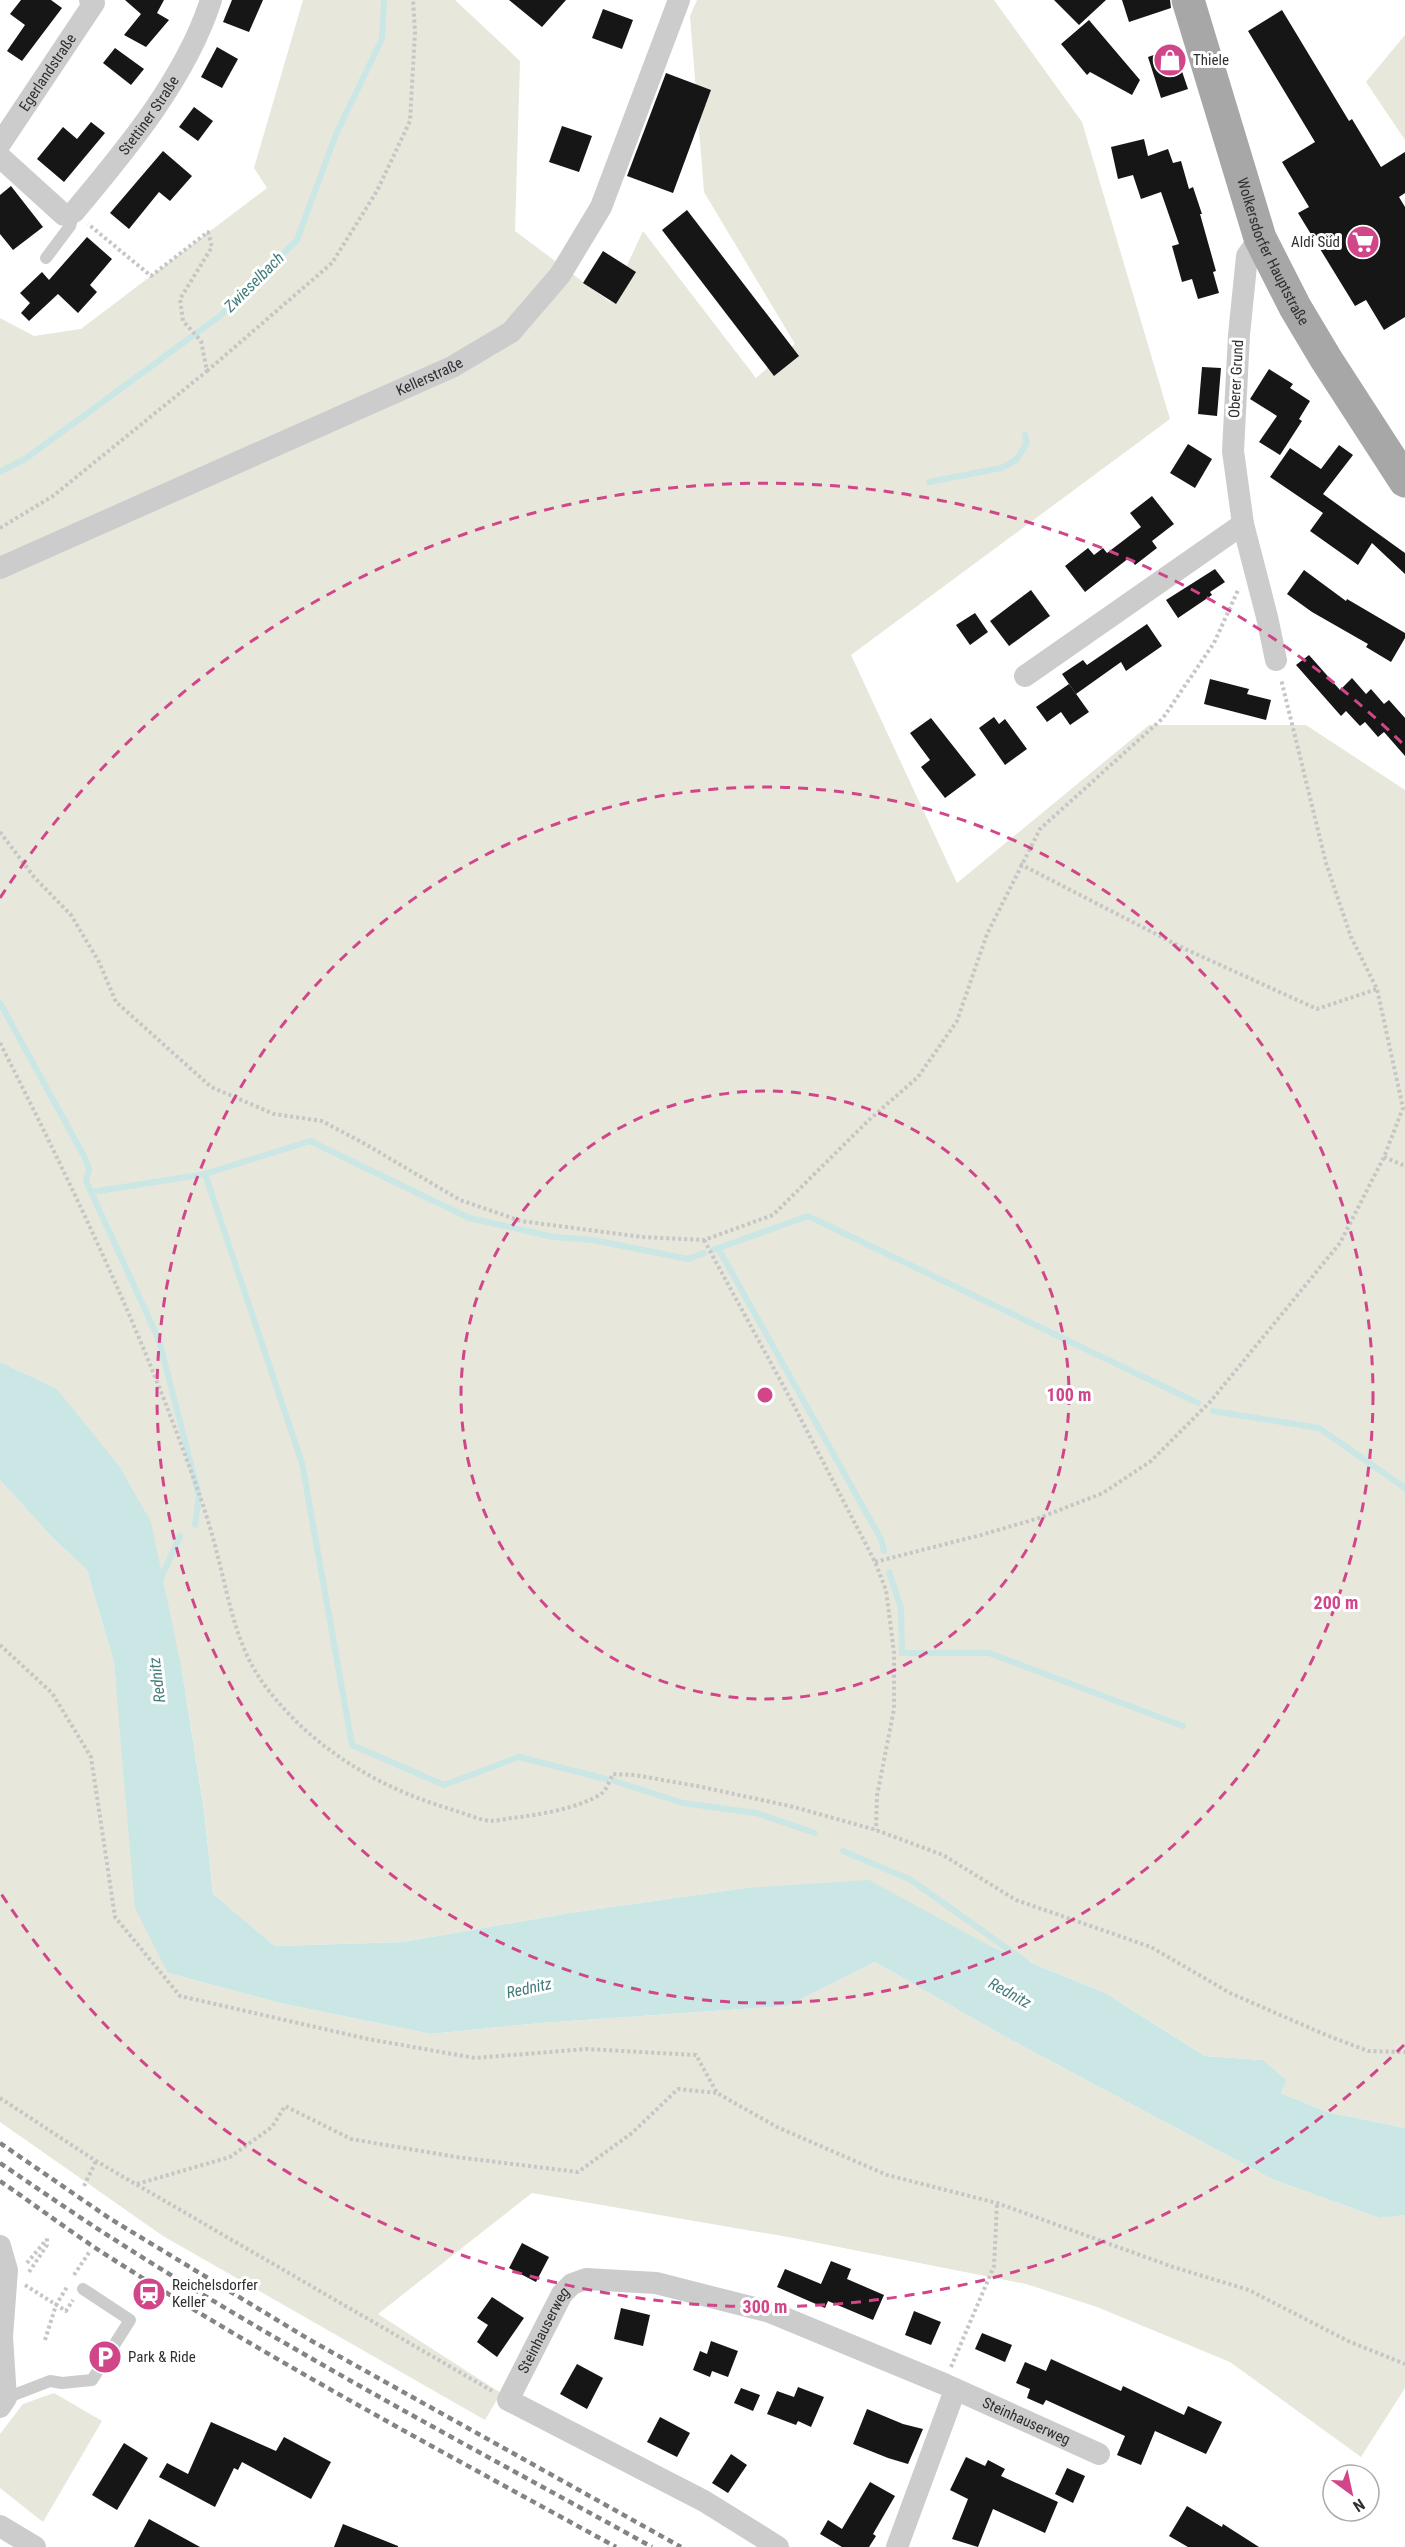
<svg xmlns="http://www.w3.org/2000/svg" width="1405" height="2547" font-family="'Roboto Condensed',sans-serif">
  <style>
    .green { fill: #e7e7dc }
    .water { fill: #cae6e5 }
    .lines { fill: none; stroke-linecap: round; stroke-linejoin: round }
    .stream { stroke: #cae6e5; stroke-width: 6 }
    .building { fill: #161616 }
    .path { stroke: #c6c6c6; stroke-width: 4; stroke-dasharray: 3 3; stroke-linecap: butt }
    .service { stroke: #ccc; stroke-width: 12 }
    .minor { stroke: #ccc; stroke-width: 22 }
    .primary { stroke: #a7a7a7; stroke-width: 33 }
    .rail { stroke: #848484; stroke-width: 4.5; stroke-dasharray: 6 4.5; stroke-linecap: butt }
    .ring { fill: none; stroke: #d14689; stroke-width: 3; stroke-dasharray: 10 8 }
    .labels { text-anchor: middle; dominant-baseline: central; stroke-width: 6; stroke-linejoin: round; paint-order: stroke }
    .poi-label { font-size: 15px; fill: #2f2f2f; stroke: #fff; text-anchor: start }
    .street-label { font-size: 15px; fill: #2f2f2f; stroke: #fff }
    .water-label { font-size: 16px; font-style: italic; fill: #417c7b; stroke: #fff }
    .centre { fill: #d14689; stroke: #fff; stroke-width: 3 }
    .ring-label { font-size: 18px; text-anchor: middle; font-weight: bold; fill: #d14689; stroke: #fff; stroke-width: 6; stroke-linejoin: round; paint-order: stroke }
  </style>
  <rect width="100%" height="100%" fill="#fff"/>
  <g class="green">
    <polygon points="303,0 455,0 520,61 515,231 610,302 643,231 756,378 795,344 704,192 690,16 697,0 994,0 1082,122 1170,419 851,655 957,883 1149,725 1306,725 1405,790 1405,2128 1327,2112 1281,2093 1285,2080 1263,2060 1205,2056 1105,1993 988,1945 746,1888 569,1913 403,1942 275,1946 213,1894 204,1809 182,1671 56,1388 0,1362 0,318 34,336 81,329 267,188 254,168"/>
    <polygon points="1405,35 1405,140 1366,82"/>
    <polygon points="0,1480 52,1537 87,1570 114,1663 124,1762 168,1973 280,2003 431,2034 541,2023 787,2006 875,1962 1004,2036 1274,2180 1380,2218 1405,2215 1405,2388 1361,2457 1230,2362 1097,2307 1026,2284 788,2237 532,2193 378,2314 501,2393 485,2420 163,2236 0,2122"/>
    <polygon points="54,2393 102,2421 43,2522 0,2488 0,2434 23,2404"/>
  </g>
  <polygon class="water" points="0,1362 56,1388 119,1466 151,1522 182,1671 204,1810 213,1894 275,1946 403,1942 569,1913 746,1888 869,1880 988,1945 1105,1993 1205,2056 1263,2060 1286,2080 1281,2093 1327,2112 1405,2128 1405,2215 1380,2218 1274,2180 1004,2036 875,1962 787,2006 541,2023 431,2034 280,2003 168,1973 135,1908 114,1663 87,1570 52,1537 0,1480"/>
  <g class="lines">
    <g class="stream">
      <polyline points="0,472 25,459 221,315 297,240 336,134 382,39 384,0"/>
      <polyline points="929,482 1001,468 1016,460 1027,443 1025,435"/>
      <polyline points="0,1003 84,1156 89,1169 86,1181 159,1340 199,1496 195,1525"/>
      <polyline points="205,1174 302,1463 352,1745 444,1785 519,1757 606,1779"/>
      <polyline points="92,1192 205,1174 310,1141 469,1218 554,1237 593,1240 688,1259 704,1253"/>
      <polyline points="718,1248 881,1539 884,1551"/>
      <polyline points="713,1250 808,1216 1198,1403"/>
      <polyline points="1213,1411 1319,1428 1405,1488"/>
      <polyline points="889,1572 901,1608 902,1653 989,1653 1183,1726"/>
      <polyline points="159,1582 180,1536"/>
      <polyline points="614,1781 683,1803 756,1813 815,1833"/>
      <polyline points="843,1851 911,1880 1026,1962"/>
    </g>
  </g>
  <g class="building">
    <polygon points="21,0 51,0 62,8 22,61 7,51 25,25 10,14"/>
    <polygon points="125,0 164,0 157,13 169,20 146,47 124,35 141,14"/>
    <polygon points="232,0 263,0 249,32 223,22"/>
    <polygon points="509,0 566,0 542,27"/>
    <polygon points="1054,0 1106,0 1079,25"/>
    <polygon points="1122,0 1170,0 1171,8 1129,22"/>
    <polygon points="603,9 633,20 622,49 592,38"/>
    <polygon points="1282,10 1349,121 1352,119 1381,167 1405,152 1405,193 1399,197 1405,207 1405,317 1384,330 1366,300 1355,306 1298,213 1309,207 1282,162 1315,142 1248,31"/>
    <polygon points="1089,20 1140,80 1132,95 1090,72 1087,75 1061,44"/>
    <polygon points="217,47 238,59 222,88 201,77"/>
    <polygon points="115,48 144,69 131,85 103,63"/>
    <polygon points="1174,48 1188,89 1161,98 1148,57"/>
    <polygon points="666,73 711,90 673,193 627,176"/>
    <polygon points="194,107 213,121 198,141 179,127"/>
    <polygon points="91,122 105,133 64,182 37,159 63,127 77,139"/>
    <polygon points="562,126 592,136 579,172 549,162"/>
    <polygon points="1144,139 1148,156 1168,149 1173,163 1181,161 1189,189 1193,187 1202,214 1200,214 1216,271 1213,272 1219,293 1198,299 1192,279 1182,282 1172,246 1179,244 1161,192 1141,199 1133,175 1118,179 1111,147"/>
    <polygon points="163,151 192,176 170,201 159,192 129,229 110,213"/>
    <polygon points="11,186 43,227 13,250 0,234 0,195"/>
    <polygon points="687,210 799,356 774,376 662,230"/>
    <polygon points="87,237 112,259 90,285 97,292 78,313 58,294 29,321 21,313 30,303 20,293 42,272 49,280"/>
    <polygon points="603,251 636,272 616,304 583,283"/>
    <polygon points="1202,367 1221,368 1217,416 1198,414"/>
    <polygon points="1269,369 1293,384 1290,388 1310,401 1299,419 1302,421 1280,455 1259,442 1277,416 1250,399"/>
    <polygon points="1188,444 1212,459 1195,488 1170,473"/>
    <polygon points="1339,445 1353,455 1323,494 1405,553 1405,574 1372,543 1358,565 1310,531 1323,513 1270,477 1290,448 1321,469"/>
    <polygon points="1152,496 1174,524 1152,541 1157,548 1135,565 1129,558 1085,592 1065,566 1088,548 1094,555 1103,548 1107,553 1141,527 1130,513"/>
    <polygon points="1215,569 1225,582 1210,592 1212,595 1178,618 1166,600"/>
    <polygon points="1304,570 1346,601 1347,599 1405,633 1405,638 1391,662 1366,647 1368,644 1312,612 1287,594"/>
    <polygon points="1031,590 1050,616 1009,646 990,621"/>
    <polygon points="975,613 988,632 970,645 956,625"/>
    <polygon points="1147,624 1162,646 1126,671 1121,662 1076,694 1062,674 1083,660 1087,665"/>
    <polygon points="1309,655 1340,690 1352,678 1366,694 1371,689 1384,704 1389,700 1405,718 1405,756 1384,732 1378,737 1365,722 1360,726 1346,711 1341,716 1296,665"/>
    <polygon points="1210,679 1249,689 1247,694 1271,700 1266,720 1204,704"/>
    <polygon points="1069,684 1089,712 1070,725 1061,712 1047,722 1036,707"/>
    <polygon points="994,717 999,724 1005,719 1027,749 1005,765 979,728"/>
    <polygon points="931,718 976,775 945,798 921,767 930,760 910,733"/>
    <polygon points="522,2243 549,2257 536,2282 509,2268"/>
    <polygon points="831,2261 851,2269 847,2279 884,2295 873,2320 828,2301 825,2308 777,2287 785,2269 821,2284"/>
    <polygon points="492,2297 524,2318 497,2357 477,2342 488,2325 477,2318"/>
    <polygon points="621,2308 650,2315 643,2346 614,2339"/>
    <polygon points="914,2311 941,2322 931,2345 905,2335"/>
    <polygon points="982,2333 1012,2345 1005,2362 975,2349"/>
    <polygon points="711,2341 738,2351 728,2377 712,2371 710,2377 693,2370 700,2351 707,2354"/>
    <polygon points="1051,2359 1121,2391 1123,2386 1184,2415 1188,2406 1222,2422 1206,2454 1155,2431 1141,2465 1117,2455 1125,2436 1046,2400 1043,2405 1027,2398 1030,2389 1016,2383 1025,2362 1046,2371"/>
    <polygon points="577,2364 603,2378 587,2409 560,2394"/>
    <polygon points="798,2387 824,2397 811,2427 798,2421 796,2425 767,2414 777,2391 794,2397"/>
    <polygon points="741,2388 760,2395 753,2411 734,2403"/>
    <polygon points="867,2409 903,2424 923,2429 908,2464 888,2458 853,2444"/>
    <polygon points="660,2417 690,2433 677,2457 647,2442"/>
    <polygon points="211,2422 276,2451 284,2437 331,2462 311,2499 242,2462 238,2470 234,2468 215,2507 159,2477 167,2463 188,2474"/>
    <polygon points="124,2443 148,2458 117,2510 92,2495"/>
    <polygon points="731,2454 747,2465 728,2493 712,2483"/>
    <polygon points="966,2457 985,2466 988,2460 1005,2469 1001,2476 1058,2502 1045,2533 993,2509 978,2547 952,2539 968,2499 950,2490"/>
    <polygon points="1067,2468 1085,2476 1073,2503 1055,2494"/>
    <polygon points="870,2482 895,2496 873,2534 876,2536 869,2547 842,2547 820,2534 828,2520 842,2529"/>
    <polygon points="1187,2506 1222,2527 1223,2524 1259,2547 1188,2547 1169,2536"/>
    <polygon points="149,2519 200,2547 134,2547"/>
    <polygon points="343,2524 398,2546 398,2547 334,2547"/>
  </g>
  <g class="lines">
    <g class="path">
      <polyline points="207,371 332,263 377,191 410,121 415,32 413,0"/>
      <polyline points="0,528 53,496 207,371 201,341 183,321 180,299 212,247 208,232 151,276 88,224"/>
      <polyline points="0,832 34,877 71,915 99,962 116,1002 211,1087 274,1114 322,1121 367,1145 460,1200 521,1221 642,1237 704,1240 773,1215 870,1119 918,1077 957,1021 987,934 1040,829 1163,718 1214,643 1239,588"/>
      <polyline points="1020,864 1183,948 1317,1009 1377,989"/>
      <path d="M 0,1043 C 67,1175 131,1308 182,1447 C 195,1481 208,1517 217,1553 C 229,1599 236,1648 266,1687 C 311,1747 377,1787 447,1808 C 461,1812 476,1819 490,1821 C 497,1821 505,1819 512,1818 C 537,1815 582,1808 602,1793 C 607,1789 610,1779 613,1774 L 635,1775 L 702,1787 L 794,1807 L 876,1830 L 943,1855 L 1016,1900 L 1151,1947 L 1230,1993 L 1326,2035 L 1368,2051 L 1405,2052"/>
      <polyline points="1384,1157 1405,1166"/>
      <polyline points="704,1240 791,1400 875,1562 886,1590 894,1653 894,1709 877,1796 876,1830"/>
      <polyline points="875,1562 981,1535 1039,1518 1103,1493 1151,1461 1210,1402 1340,1243 1384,1157 1403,1108 1377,989 1351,937 1326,863 1281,679"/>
      <polyline points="0,1645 52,1693 91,1757 115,1917 180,1996 368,2039 475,2058 586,2049 696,2055 717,2093 777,2127 887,2175 997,2203 1173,2267 1249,2290 1348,2341 1405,2364"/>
      <polyline points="0,2098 96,2161 492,2391"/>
      <polyline points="137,2184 230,2157 272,2127 285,2106 351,2139 456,2157 578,2172 632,2133 678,2089 717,2093"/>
      <polyline points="84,2186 96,2161"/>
      <polyline points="27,2263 47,2239"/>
      <polyline points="29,2272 47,2245 47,2238"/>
      <polyline points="74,2275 90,2251"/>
      <polyline points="25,2285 66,2311 73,2300"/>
      <polyline points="45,2340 56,2305 67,2287"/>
      <polyline points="951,2367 994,2266 997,2203"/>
    </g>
    <g class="service">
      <polyline points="46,258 70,226 74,212"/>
      <polyline points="6,2398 50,2381 62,2383 92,2380 130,2320 83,2289"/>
    </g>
    <g class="minor">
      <path id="s1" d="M 0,144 L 94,3 L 90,0"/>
      <path id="s2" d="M 0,157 L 64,215 L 74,212 C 126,150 186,78 211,0"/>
      <polyline points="1260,238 1247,256 1239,335 1233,451 1243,524 1267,617 1276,660"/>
      <path id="s3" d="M 0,568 L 452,367 L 511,332 L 560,275 L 601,207 L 679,0"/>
      <polyline points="1025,676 1243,524"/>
      <polyline points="0,2246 7,2270 2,2337 6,2398 0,2407"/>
      <polyline points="0,2526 35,2547"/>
      <path id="s4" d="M 778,2547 L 704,2501 L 508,2400 L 562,2294 L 572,2284 L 586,2279 L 656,2283 L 770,2312 L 944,2384 L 1099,2454"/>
      <polyline points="897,2547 955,2390"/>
    </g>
    <path class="primary" id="s5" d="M 1188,0 L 1260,238 L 1295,307 L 1326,359 L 1405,481"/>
    <g class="rail">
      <polyline points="0,2143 109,2218 310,2340 681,2547"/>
      <path d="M 0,2163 C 34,2186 67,2209 101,2231 C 279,2346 467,2445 652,2547"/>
      <path d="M 0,2181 C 32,2203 64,2227 97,2249 C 264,2357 441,2451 616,2547"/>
    </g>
  </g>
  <g class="ring">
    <circle cx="765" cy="1395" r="304"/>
    <circle cx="765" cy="1395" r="608"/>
    <path d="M1404 2045A912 912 0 0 1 0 1892M0 898A912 912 0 0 1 1404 745"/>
  </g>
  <defs>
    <symbol id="shop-disc" viewBox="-11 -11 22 22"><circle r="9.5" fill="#d14689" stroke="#fff"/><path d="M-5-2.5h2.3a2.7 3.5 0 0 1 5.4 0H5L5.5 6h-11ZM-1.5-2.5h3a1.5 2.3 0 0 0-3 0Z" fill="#fff"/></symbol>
    <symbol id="supermarket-disc" viewBox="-11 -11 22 22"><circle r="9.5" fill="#d14689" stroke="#fff"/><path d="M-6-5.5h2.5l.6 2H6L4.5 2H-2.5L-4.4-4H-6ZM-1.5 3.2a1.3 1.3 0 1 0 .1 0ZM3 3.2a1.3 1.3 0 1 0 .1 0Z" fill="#fff"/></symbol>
    <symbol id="station-disc" viewBox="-11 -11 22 22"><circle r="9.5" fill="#d14689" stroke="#fff"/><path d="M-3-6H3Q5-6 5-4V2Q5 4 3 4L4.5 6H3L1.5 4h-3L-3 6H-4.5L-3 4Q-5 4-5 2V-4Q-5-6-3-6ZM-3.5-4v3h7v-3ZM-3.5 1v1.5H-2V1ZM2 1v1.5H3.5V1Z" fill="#fff"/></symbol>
    <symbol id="parking-disc" viewBox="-11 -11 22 22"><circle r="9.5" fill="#d14689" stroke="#fff"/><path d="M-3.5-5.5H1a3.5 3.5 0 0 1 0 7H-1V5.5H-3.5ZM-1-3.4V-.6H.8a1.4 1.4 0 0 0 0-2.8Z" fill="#fff"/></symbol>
  </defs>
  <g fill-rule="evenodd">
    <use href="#shop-disc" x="1151" y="41" width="38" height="38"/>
    <use href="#supermarket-disc" x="1344" y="223" width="38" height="38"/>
    <use href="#station-disc" x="130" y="2275" width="38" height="38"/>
    <use href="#parking-disc" x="86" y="2338" width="38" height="38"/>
  </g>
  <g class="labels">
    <g class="poi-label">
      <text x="1193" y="60">Thiele</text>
      <text x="1340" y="242" text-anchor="end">Aldi Süd</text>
      <text x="172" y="2285">Reichelsdorfer<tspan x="172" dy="17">Keller</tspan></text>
      <text x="128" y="2357">Park &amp; Ride</text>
    </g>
    <g class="street-label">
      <text stroke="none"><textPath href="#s1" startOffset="86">Egerlandstraße</textPath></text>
      <text stroke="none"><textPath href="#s2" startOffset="219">Stettiner Straße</textPath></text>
      <text stroke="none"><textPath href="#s5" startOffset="266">Wolkersdorfer Hauptstraße</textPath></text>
      <text stroke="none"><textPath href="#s3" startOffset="470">Kellerstraße</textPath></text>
      <text transform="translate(1236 379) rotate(-87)">Oberer Grund</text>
      <text stroke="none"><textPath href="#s4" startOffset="386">Steinhauserweg</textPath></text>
      <text stroke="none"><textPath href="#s4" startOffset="922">Steinhauserweg</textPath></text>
    </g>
    <g class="water-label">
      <text transform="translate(254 282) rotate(-45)">Zwieselbach</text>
      <text transform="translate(157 1680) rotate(-97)">Rednitz</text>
      <text transform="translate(529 1988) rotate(-12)">Rednitz</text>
      <text transform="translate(1010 1993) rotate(29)">Rednitz</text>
    </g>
  </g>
  <circle cx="765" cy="1395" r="9" class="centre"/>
  <g class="ring-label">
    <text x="1069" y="1401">100 m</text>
    <text x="1336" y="1609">200 m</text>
    <text x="765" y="2313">300 m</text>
  </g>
  <g transform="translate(1351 2493) rotate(147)"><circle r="28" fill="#ffffff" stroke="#acacac" stroke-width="1.5"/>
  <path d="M0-4.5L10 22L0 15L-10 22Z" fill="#d14689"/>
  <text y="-9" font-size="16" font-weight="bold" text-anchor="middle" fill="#2f2f2f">N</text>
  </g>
</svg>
